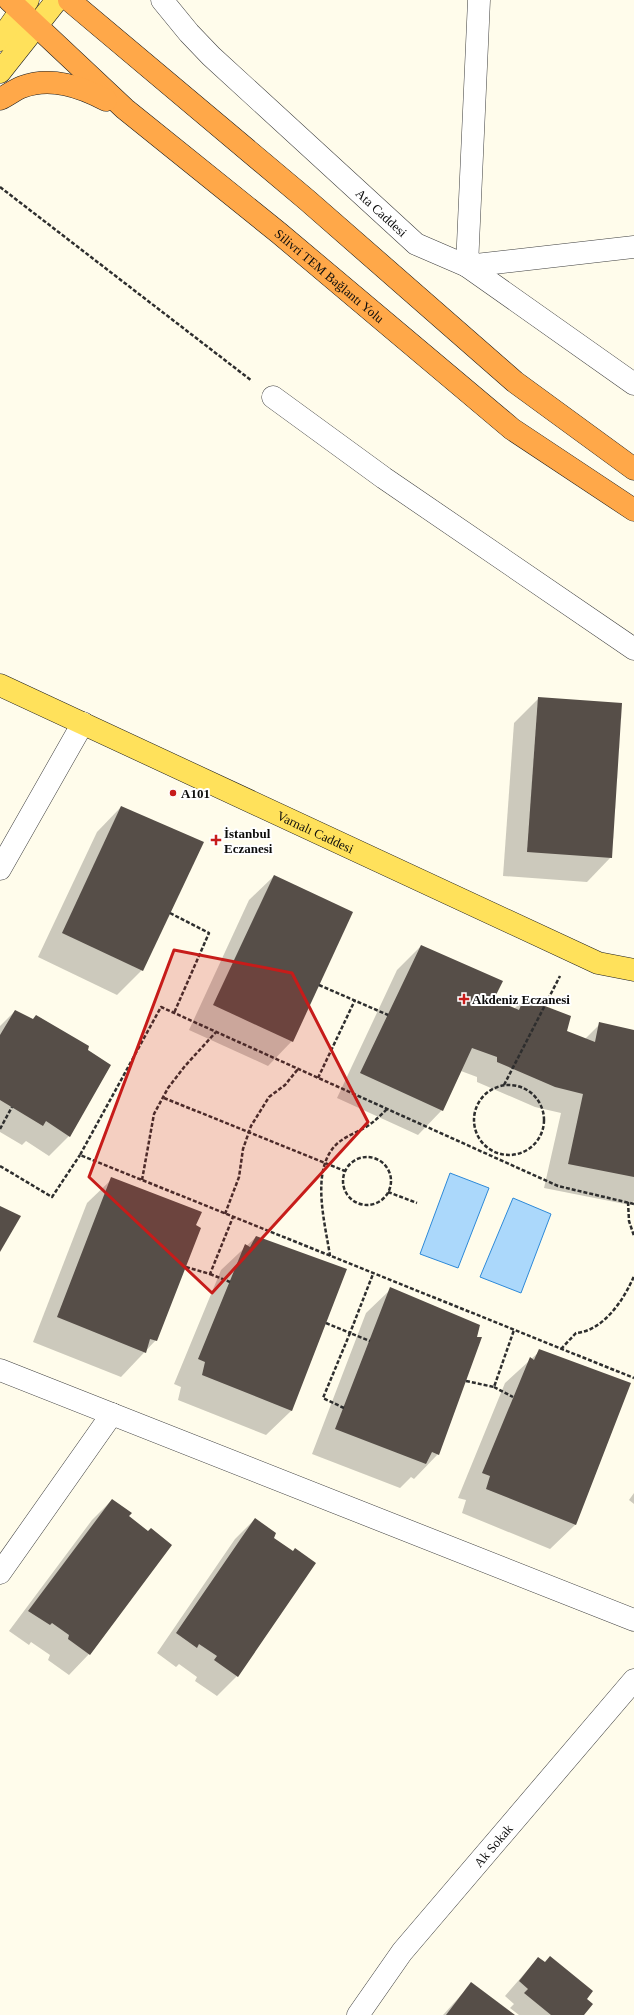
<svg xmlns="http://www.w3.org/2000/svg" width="634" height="2015" font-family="Georgia,serif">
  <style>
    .water { fill: #abd8fb; stroke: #2d89d8 }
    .shadow { fill: #0003 }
    .building { fill: #564e48 }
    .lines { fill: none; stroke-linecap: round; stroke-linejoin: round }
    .minor-casing { stroke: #3f3f3f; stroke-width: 23 }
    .major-casing { stroke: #1d1d1d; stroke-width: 23 }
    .highway-casing { stroke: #1d1d1d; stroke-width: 23 }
    .path { stroke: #2e2e2e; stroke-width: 2.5; stroke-dasharray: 4 2; stroke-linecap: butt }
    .minor { stroke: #fff; stroke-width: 22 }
    .major { stroke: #ffe15b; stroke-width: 22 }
    .highway { stroke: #ffa849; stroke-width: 22 }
    .marked { fill: #c71c1a; fill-opacity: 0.2; stroke: #c71c1a; stroke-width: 3; stroke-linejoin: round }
    .poi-dot { fill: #c71c1a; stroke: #fff; stroke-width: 1.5 }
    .labels { text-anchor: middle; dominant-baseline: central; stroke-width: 4; stroke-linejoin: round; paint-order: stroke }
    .street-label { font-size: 13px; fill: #0c0c0c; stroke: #fff }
    .poi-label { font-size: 13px; font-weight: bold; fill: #0c0c0c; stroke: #fff; text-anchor: start }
  </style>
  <rect width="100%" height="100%" fill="#fffceb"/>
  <g class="water">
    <polygon points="450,1173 489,1188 458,1268 420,1254"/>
    <polygon points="513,1198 551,1214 521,1293 480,1277"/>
  </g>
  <g class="shadow">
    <polygon points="538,699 611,857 587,882 503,876 514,723"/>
    <polygon points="121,807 142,970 117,995 38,957 97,832"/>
    <polygon points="274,876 292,1041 268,1066 189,1030 249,900"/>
    <polygon points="421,946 493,1000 514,1009 524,999 566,1032 585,1039 600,1024 634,1031 634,1201 630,1205 544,1188 561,1113 535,1107 477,1082 477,1077 461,1071 442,1110 418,1135 337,1098 397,970"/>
    <polygon points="15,1011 87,1051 110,1066 69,1136 49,1156 26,1141 22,1145 0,1132 0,1026"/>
    <polygon points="112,1179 156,1340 121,1377 33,1342 87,1203"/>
    <polygon points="256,1237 346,1270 291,1411 266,1435 178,1400 181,1387 174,1384 221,1270"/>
    <polygon points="391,1289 438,1454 414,1479 411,1477 400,1488 312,1454 366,1313"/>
    <polygon points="540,1351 629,1384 575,1525 550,1549 462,1513 466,1500 458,1498 505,1383"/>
    <polygon points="634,1493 634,1504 629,1500"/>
    <polygon points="112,1500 128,1516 89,1654 69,1675 48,1660 50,1655 31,1642 29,1645 9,1631 92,1520"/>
    <polygon points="255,1519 237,1676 217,1696 195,1681 197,1677 179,1664 176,1667 157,1653 235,1539"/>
    <polygon points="538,1958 586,2000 583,2015 519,2015 510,2008 514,2004 505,1996"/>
    <polygon points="472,1983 514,2015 443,2015"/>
  </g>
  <g class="building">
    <polygon points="538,697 622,703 612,858 527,852"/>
    <polygon points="121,806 204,842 143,971 62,933"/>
    <polygon points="274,875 353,912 293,1042 213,1005"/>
    <polygon points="421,945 503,981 494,999 519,1010 524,998 571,1016 567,1031 595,1042 599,1022 634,1030 634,1177 568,1164 583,1094 555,1087 497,1062 497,1057 472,1048 443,1111 360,1073"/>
    <polygon points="15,1010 33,1019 36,1015 89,1046 88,1050 111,1065 70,1137 46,1121 43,1126 0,1100 0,1035"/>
    <polygon points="111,1177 202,1212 196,1225 201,1228 157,1341 150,1339 146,1353 57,1317"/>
    <polygon points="0,1206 21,1216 0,1252"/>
    <polygon points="256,1236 347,1269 292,1411 202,1375 205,1362 198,1359 245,1244 250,1247"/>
    <polygon points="390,1287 480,1325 477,1337 482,1337 439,1455 432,1452 426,1464 335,1429"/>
    <polygon points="539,1349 631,1383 576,1525 486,1489 490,1476 482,1473 530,1357 534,1360"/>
    <polygon points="112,1499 132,1513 129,1516 148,1531 151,1528 172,1545 90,1655 68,1639 69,1635 52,1623 50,1625 28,1611"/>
    <polygon points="255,1518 276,1533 274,1538 293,1551 295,1548 316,1563 238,1677 214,1660 217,1656 199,1644 197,1648 176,1633"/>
    <polygon points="550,1956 593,1991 587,1999 593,2004 584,2015 551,2015 524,1993 528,1989 519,1981 538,1957 545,1962"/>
    <polygon points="471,1982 515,2015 446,2015"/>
  </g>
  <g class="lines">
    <defs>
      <g id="minor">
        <path id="s1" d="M 162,0 L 189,33 L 211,56 L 416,244 L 467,266 L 634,384"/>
        <polyline points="479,0 467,266 634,247"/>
        <polyline points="273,397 384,478 634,649"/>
        <polyline points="0,869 83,723"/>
        <polyline points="0,1370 634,1620"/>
        <polyline points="0,1573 112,1414"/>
        <path id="s2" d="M 358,2015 L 402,1952 L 634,1680"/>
      </g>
      <g id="major">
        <polyline points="0,40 28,0"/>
        <polyline points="0,72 57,0"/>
        <path id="s3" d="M 0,685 L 598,963 L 634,970"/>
      </g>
      <g id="highway">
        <path id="s4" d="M 9,0 L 125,109 L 279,233 L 512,429 L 634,510"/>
        <polyline points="69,0 307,200 515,382 634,469"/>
        <path d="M 0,99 C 7,96 14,90 22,87 C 51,76 81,87 106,100"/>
      </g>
    </defs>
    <use href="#minor" class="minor-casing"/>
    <use href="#major" class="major-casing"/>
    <use href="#highway" class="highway-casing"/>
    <g class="path">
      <polyline points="0,187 252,381"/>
      <polyline points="170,913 209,933 174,1013"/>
      <polyline points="319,985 388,1015"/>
      <polyline points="318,1078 355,1000"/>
      <polyline points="504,1085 560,976"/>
      <circle cx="509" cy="1120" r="35"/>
      <polyline points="164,1098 345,1171"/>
      <polyline points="0,1129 12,1107"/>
      <circle cx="367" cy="1181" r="24"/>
      <polyline points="0,1166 52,1197 80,1155"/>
      <polyline points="142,1180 154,1114 168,1088 185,1066 216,1032"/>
      <polyline points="388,1192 417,1203"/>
      <polyline points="628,1202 629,1221 634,1236"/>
      <polyline points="634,1204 558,1186 161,1007 80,1155 634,1378"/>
      <polyline points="225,1214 239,1177 243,1149 251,1126 269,1097 285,1085 298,1069"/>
      <path d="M 330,1256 C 325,1222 309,1167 339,1142 C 347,1136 357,1132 366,1127 C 374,1122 380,1116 387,1109"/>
      <polyline points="186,1267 210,1274 233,1217"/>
      <polyline points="210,1274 230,1282"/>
      <polyline points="326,1323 350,1333 373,1274"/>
      <path d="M 561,1349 L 576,1333 C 603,1331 624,1300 634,1276"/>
      <polyline points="466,1381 494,1387 514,1330"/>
      <polyline points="494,1387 513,1397"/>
      <polyline points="344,1408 323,1398 350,1333 370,1341"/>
    </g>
    <use href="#minor" class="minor"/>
    <use href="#major" class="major"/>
    <use href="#highway" class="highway"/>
  </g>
  <path class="marked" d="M 174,950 L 292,973 L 368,1122 L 212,1293 L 89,1177 Z"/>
  <g class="poi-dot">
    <circle cx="173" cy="793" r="4"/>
    <path d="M214 834h4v4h4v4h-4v4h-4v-4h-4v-4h4z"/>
    <path d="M462 993h4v4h4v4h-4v4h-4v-4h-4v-4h4z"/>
  </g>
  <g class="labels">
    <g class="street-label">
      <text stroke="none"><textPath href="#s1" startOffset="306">Ata Caddesi</textPath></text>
      <text stroke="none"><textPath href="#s4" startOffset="423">Silivri TEM Bağlantı Yolu</textPath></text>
      <text stroke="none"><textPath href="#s3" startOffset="348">Varnalı Caddesi</textPath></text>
      <text stroke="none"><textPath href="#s2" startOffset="217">Ak Sokak</textPath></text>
    </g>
    <g class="poi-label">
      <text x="181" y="793">A101</text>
      <text x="224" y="833">İstanbul<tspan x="224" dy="15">Eczanesi</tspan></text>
      <text x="472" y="999">Akdeniz Eczanesi</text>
    </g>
  </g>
</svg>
